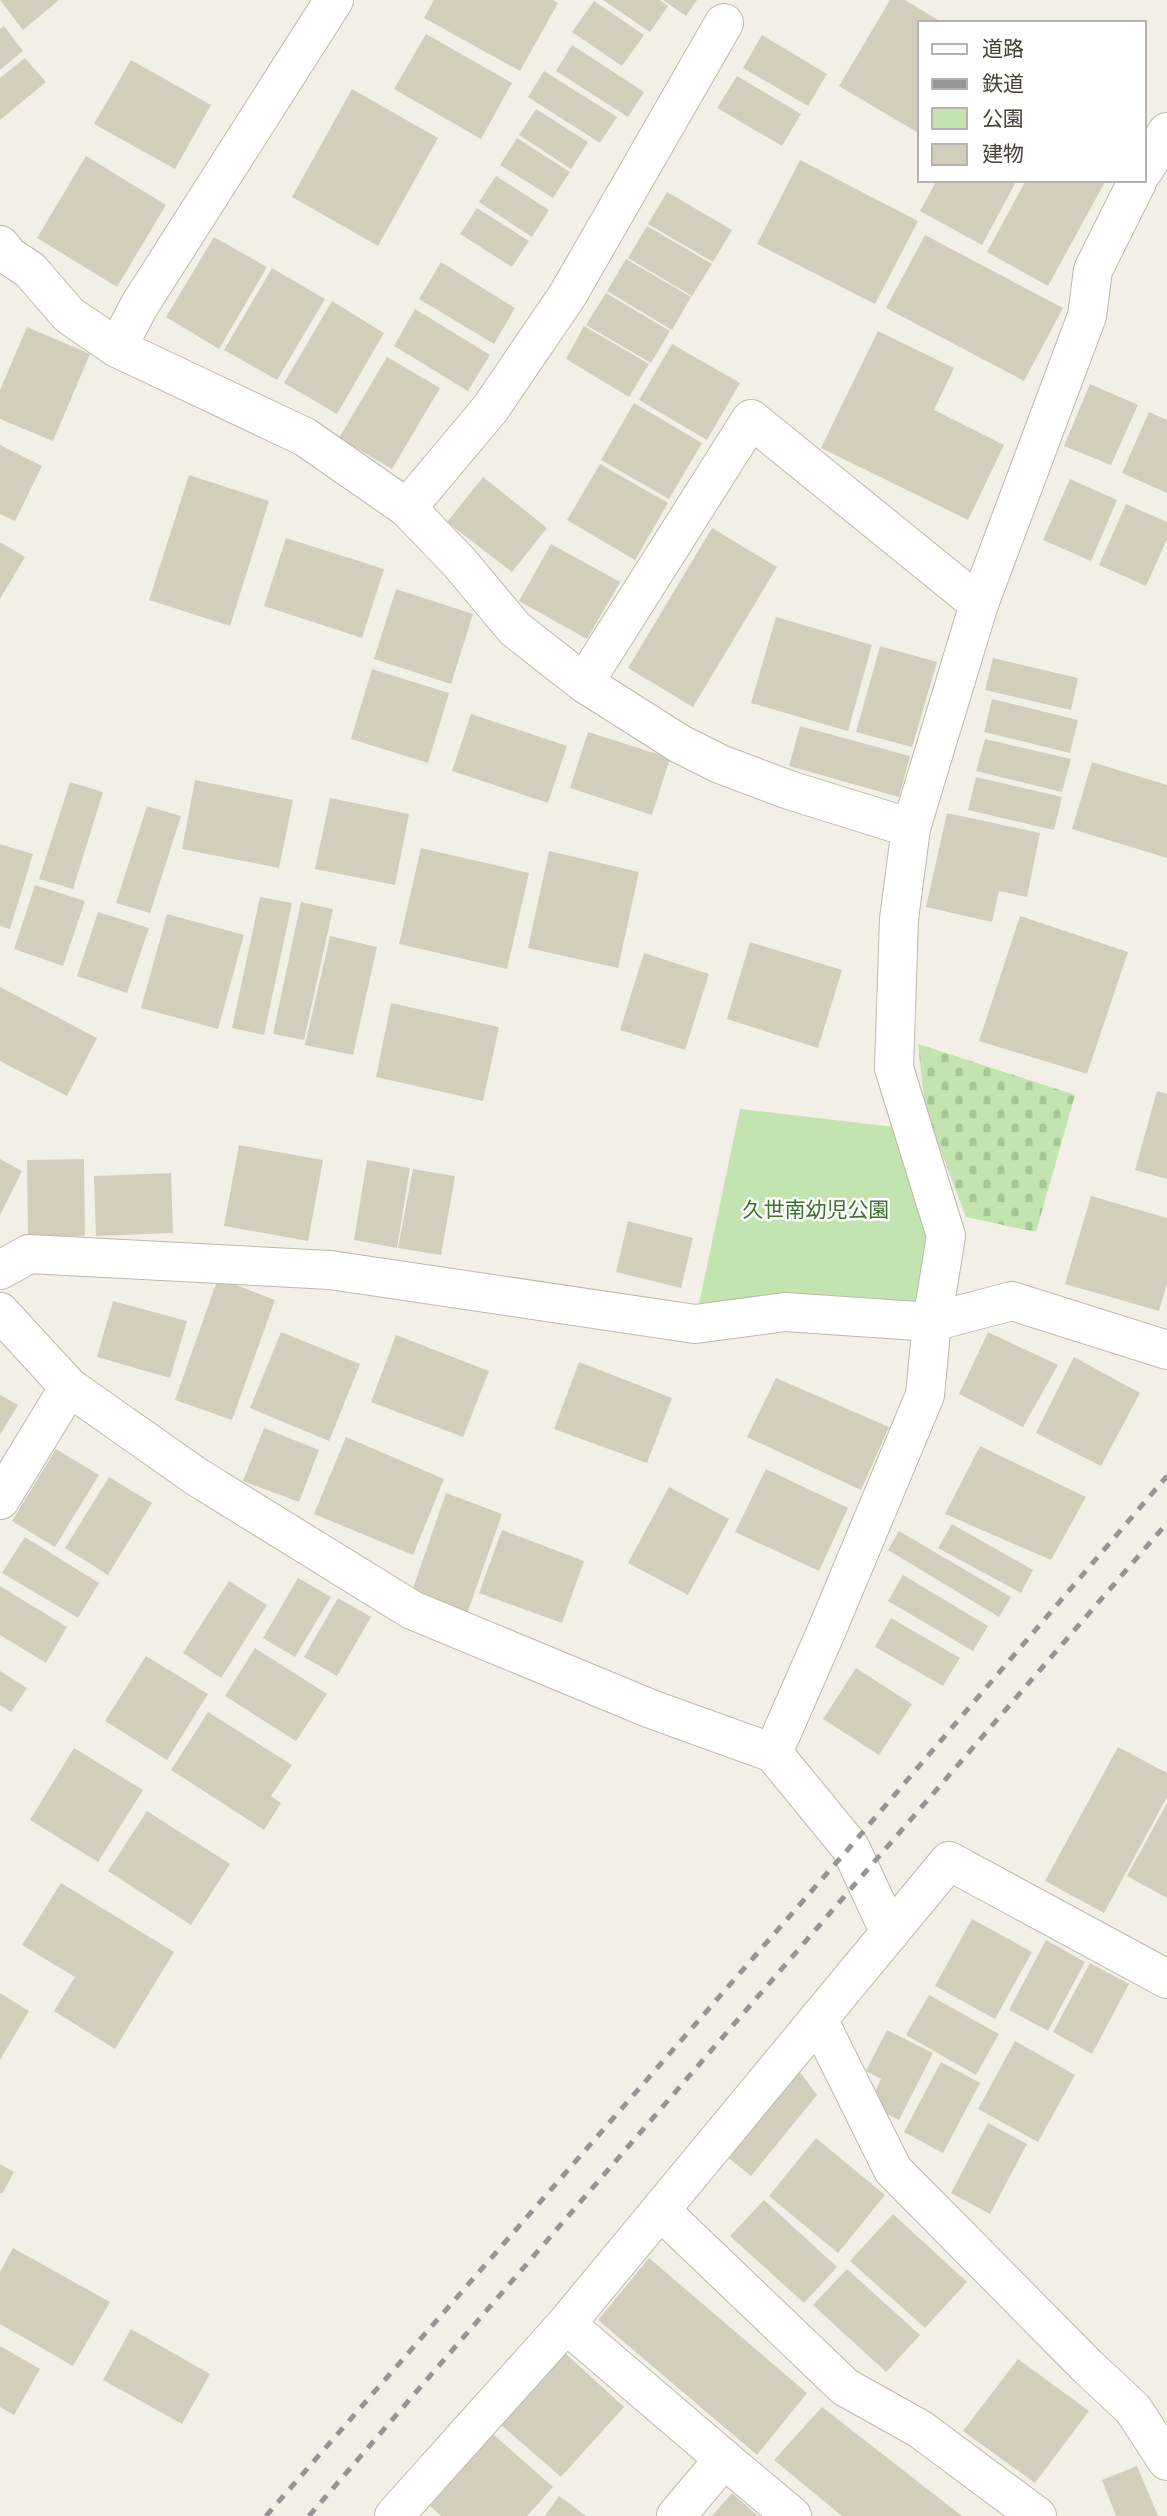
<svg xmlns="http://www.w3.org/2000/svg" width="1167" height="2516" font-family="'Noto Sans','Noto Sans JP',sans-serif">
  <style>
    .green { fill: #c3e4b0 }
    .cemetery { fill: url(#cemetery-stones) }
    .building { fill: #d3cebc }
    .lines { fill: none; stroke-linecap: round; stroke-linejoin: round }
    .minor-casing { stroke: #bdbaa9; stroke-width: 40 }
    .minor { stroke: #fff; stroke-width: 38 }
    .rail { stroke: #959595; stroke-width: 5; stroke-dasharray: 9 9; stroke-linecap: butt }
    .labels { text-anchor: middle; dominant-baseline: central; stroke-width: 5; stroke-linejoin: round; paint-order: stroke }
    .park-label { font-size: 21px; fill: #39722c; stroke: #fff }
  </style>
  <defs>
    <pattern id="cemetery-stones" width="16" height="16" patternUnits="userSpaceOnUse" patternTransform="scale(1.75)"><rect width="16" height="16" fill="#c3e4b0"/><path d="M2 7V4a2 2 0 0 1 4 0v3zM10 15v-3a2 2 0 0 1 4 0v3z" fill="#a9c598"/></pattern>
  </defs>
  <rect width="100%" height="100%" fill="#f2f0e6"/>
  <polygon class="green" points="740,1109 895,1127 931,1236 916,1307 699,1304"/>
  <polygon class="cemetery" points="918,1044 1075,1095 1036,1232 966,1217 925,1109"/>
  <g class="building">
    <polygon points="0,0 59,0 23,30"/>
    <polygon points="434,0 553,0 558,3 520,71 424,18"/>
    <polygon points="603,0 660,0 668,6 650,32"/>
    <polygon points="663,0 697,0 686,16"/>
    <polygon points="890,0 905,0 943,23 920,23 920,134 839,86"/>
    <polygon points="594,1 644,35 622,66 572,32"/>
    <polygon points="4,26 23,51 0,70 0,29"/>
    <polygon points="426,34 512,83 481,139 394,89"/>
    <polygon points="762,35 827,74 808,106 743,68"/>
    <polygon points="572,45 644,92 628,117 556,71"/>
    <polygon points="25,58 46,82 0,120 0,78"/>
    <polygon points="131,60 211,105 175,169 94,124"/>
    <polygon points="544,71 617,117 600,143 528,97"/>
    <polygon points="737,76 801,114 782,146 717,108"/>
    <polygon points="352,89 438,138 378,246 292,197"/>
    <polygon points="536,109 588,142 571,169 519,135"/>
    <polygon points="517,138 570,172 553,198 500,165"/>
    <polygon points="86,156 166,205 117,287 37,238"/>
    <polygon points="800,160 918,221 875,304 757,244"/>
    <polygon points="496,176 549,210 532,237 479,202"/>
    <polygon points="937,180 1017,180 982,245 920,211"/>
    <polygon points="1026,180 1106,180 1048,286 987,252"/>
    <polygon points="667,192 732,230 713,262 648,224"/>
    <polygon points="477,208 529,241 512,267 460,234"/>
    <polygon points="647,226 712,264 692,296 628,258"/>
    <polygon points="925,235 1063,308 1024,381 886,308"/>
    <polygon points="214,237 267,267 219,349 166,317"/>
    <polygon points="626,259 691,297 672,330 607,291"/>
    <polygon points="441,262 515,308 494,344 419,299"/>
    <polygon points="272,268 325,299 277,380 224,350"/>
    <polygon points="606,293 670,331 651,363 586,325"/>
    <polygon points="332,301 384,333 337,414 284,383"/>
    <polygon points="415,309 490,355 468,391 394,346"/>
    <polygon points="584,326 649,364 629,397 566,359"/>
    <polygon points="27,327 90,354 53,441 0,419 0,390"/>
    <polygon points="878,331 954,368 934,410 1004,445 968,520 821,448"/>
    <polygon points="672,344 740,383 707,440 639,400"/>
    <polygon points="387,357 440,388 392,469 339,438"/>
    <polygon points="1090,384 1138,405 1111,465 1064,446"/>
    <polygon points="634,403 702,443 669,499 601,460"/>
    <polygon points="1149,412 1167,420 1167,493 1122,473"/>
    <polygon points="0,445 42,466 15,521 0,514"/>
    <polygon points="600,464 668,503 635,560 567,520"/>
    <polygon points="189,475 269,501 230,626 149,600"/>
    <polygon points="483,477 547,528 512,572 447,522"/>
    <polygon points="1070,479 1117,500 1091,561 1043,540"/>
    <polygon points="1126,504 1167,522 1167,539 1146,586 1099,565"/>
    <polygon points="712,528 777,567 693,707 628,668"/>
    <polygon points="286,538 384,569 362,638 264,606"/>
    <polygon points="0,542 25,557 0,599"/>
    <polygon points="551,544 620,582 587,639 519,601"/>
    <polygon points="396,589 473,614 451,684 374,659"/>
    <polygon points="776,617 872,645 848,731 751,703"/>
    <polygon points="880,646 937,662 912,747 856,732"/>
    <polygon points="993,658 1078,678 1071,710 985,690"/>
    <polygon points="372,669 449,693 428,763 351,739"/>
    <polygon points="992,699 1078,720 1070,753 984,732"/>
    <polygon points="471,714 567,746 548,803 452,771"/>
    <polygon points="800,726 910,756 899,797 789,766"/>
    <polygon points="588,732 670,758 652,815 570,788"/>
    <polygon points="985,739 1071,759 1062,792 976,771"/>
    <polygon points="1092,762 1167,785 1167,858 1072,829"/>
    <polygon points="976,777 1062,797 1054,830 968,810"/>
    <polygon points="195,780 293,800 279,868 182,849"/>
    <polygon points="70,782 103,792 73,889 39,879"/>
    <polygon points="330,798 409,814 395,885 315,869"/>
    <polygon points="147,806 181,816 150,913 116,903"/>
    <polygon points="947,813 1040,833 1027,897 999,891 992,922 926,907"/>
    <polygon points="0,844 33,854 10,929 0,926"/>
    <polygon points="421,848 529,873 507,969 399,944"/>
    <polygon points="549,851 639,872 618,968 528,948"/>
    <polygon points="35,885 85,901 63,966 14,949"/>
    <polygon points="260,897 292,903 264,1035 232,1028"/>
    <polygon points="301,902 333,909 304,1040 273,1034"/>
    <polygon points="98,912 149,928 127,993 77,976"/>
    <polygon points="167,914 244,935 218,1029 141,1008"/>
    <polygon points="1020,916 1128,952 1087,1074 979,1041"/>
    <polygon points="330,936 377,947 353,1055 305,1045"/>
    <polygon points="750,942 842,970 818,1048 727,1019"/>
    <polygon points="644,953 709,974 685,1050 620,1030"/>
    <polygon points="0,987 97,1038 67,1096 0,1061"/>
    <polygon points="391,1003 499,1027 483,1101 376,1077"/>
    <polygon points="1157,1091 1167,1094 1167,1179 1135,1170"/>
    <polygon points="239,1145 323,1160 308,1241 224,1226"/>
    <polygon points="0,1159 22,1171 0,1215"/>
    <polygon points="84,1159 85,1236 28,1237 27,1160"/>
    <polygon points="367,1160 410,1168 397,1248 354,1240"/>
    <polygon points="413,1169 455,1176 441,1255 398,1248"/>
    <polygon points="171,1173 173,1233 96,1236 94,1176"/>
    <polygon points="1091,1196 1167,1218 1167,1283 1159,1311 1065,1284"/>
    <polygon points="628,1221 693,1238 681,1288 616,1272"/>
    <polygon points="218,1278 275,1300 232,1420 175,1400"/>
    <polygon points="113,1301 187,1321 170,1378 97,1357"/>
    <polygon points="281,1332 360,1364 329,1441 250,1408"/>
    <polygon points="988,1332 1058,1365 1023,1427 959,1394"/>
    <polygon points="396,1335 489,1371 463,1437 371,1402"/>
    <polygon points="1074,1357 1140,1393 1101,1466 1036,1433"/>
    <polygon points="579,1362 672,1398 647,1463 554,1429"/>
    <polygon points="776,1378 889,1427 861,1490 747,1437"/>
    <polygon points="0,1395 18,1405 0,1435"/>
    <polygon points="264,1428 319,1450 299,1502 243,1481"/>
    <polygon points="346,1437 444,1479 413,1555 314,1514"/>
    <polygon points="980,1446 1086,1497 1051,1560 945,1514"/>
    <polygon points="56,1449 99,1475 55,1547 12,1521"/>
    <polygon points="766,1469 848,1508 819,1571 735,1532"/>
    <polygon points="109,1477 152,1503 108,1575 65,1548"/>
    <polygon points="669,1487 729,1519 688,1595 628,1563"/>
    <polygon points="446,1493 502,1514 467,1614 411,1594"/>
    <polygon points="952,1524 1033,1570 1021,1593 938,1548"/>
    <polygon points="502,1530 584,1561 562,1623 479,1593"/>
    <polygon points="899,1531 1011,1597 999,1617 888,1550"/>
    <polygon points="25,1537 99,1583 78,1618 2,1573"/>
    <polygon points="903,1575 988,1626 973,1651 888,1601"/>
    <polygon points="298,1578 331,1597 295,1657 263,1638"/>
    <polygon points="229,1581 267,1605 221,1678 183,1653"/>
    <polygon points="0,1586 67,1627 46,1663 0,1635"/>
    <polygon points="338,1598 371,1617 337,1676 304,1657"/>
    <polygon points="891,1618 960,1658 943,1686 875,1647"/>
    <polygon points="255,1648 327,1694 296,1741 225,1696"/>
    <polygon points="146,1656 208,1694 167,1760 105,1721"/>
    <polygon points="856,1668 912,1704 879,1755 823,1719"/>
    <polygon points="0,1671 27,1688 11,1712 0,1705"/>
    <polygon points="208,1712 292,1765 271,1796 281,1803 264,1830 171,1770"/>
    <polygon points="1118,1747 1167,1773 1167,1797 1104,1913 1045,1881"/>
    <polygon points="74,1748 143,1790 98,1862 30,1820"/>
    <polygon points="1167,1803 1167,1898 1127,1876"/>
    <polygon points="147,1811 230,1864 191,1925 108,1871"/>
    <polygon points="61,1883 174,1952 115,2049 54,2011 75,1977 22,1945"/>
    <polygon points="972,1919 1032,1952 995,2019 935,1986"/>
    <polygon points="1046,1940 1085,1962 1048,2031 1009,2010"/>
    <polygon points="1090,1963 1129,1984 1092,2054 1053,2032"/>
    <polygon points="0,1993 29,2011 0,2060"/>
    <polygon points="929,1995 999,2034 976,2075 906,2035"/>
    <polygon points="887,2030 933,2053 899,2120 869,2105 881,2079 866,2071"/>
    <polygon points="1015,2041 1075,2075 1038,2142 978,2109"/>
    <polygon points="941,2062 980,2083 943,2153 904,2132"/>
    <polygon points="797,2068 817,2095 751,2176 726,2156"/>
    <polygon points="988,2123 1027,2144 990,2214 951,2193"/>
    <polygon points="816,2138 885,2195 838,2253 769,2196"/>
    <polygon points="0,2164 14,2172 2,2194 0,2193"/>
    <polygon points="764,2200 837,2267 804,2303 730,2236"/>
    <polygon points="893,2214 967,2282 925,2328 850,2261"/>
    <polygon points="13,2248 110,2302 73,2366 0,2324 0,2272"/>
    <polygon points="649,2258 807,2393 757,2455 598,2320"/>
    <polygon points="847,2269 920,2335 886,2372 813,2305"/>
    <polygon points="131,2329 210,2374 182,2424 103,2380"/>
    <polygon points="0,2346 40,2369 14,2415 0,2407"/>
    <polygon points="565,2353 624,2407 561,2477 501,2425"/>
    <polygon points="1018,2359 1089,2411 1035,2483 963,2431"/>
    <polygon points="822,2407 962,2516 842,2516 774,2460"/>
    <polygon points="493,2434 553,2487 527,2516 441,2516 430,2506"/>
    <polygon points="1137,2466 1158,2516 1116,2516 1102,2480"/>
    <polygon points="732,2493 758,2516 712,2516"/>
    <polygon points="559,2496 586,2516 545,2516"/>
  </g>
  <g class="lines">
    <defs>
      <g id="minor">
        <polyline points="1144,170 1167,132"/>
        <polyline points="0,245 9,256 30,270 69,315 117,348 305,437 407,508 459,562 515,629 584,683 680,744 720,764 789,790 911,828"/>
        <polyline points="117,348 139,306 334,0"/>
        <polyline points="407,508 490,409 567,296 724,23"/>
        <polyline points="584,683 751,419 979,604"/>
        <polyline points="0,1270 29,1254 330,1270 695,1324 785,1312 932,1322 1012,1301 1167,1350"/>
        <polyline points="0,1312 69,1387 197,1477 412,1610 651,1709 773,1753 850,1847 890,1933"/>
        <polyline points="0,1500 69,1387"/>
        <polyline points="773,1753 829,1625 925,1395 932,1322 946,1236 894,1068 899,919 911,828 979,604 1087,316 1093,270 1138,180"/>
        <polyline points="818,2019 893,2170 1088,2367 1133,2409 1167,2461"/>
        <polyline points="661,2211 845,2387 920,2429 1037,2516"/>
        <polyline points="566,2324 724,2459 676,2516"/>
        <polyline points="724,2459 792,2516"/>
        <polyline points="394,2516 566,2324 949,1861 1167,1979"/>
      </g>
    </defs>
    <use href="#minor" class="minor-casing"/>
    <use href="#minor" class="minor"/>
    <g class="rail">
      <polyline points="266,2516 850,1847 1167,1476"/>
      <polyline points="309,2516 1167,1523"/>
    </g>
  </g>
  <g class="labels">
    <g class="park-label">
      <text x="816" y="1209">久世南幼児公園</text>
    </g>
  </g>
  <rect x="918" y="21" width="228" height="161" fill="#ffffff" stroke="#b4b3ae" stroke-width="2"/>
  <rect x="932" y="44" width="35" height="10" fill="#ffffff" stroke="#b4b3ae" stroke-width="2"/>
  <text x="982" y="56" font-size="21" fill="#444135">道路</text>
  <rect x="932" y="79" width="35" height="10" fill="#959595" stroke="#b4b3ae" stroke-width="2"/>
  <text x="982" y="91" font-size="21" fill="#444135">鉄道</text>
  <rect x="932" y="108" width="35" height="21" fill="#c3e4b0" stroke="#b4b3ae" stroke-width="2"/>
  <text x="982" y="126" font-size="21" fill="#444135">公園</text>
  <rect x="932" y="144" width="35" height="21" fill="#d3cebc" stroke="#b4b3ae" stroke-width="2"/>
  <text x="982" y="161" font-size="21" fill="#444135">建物</text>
</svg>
